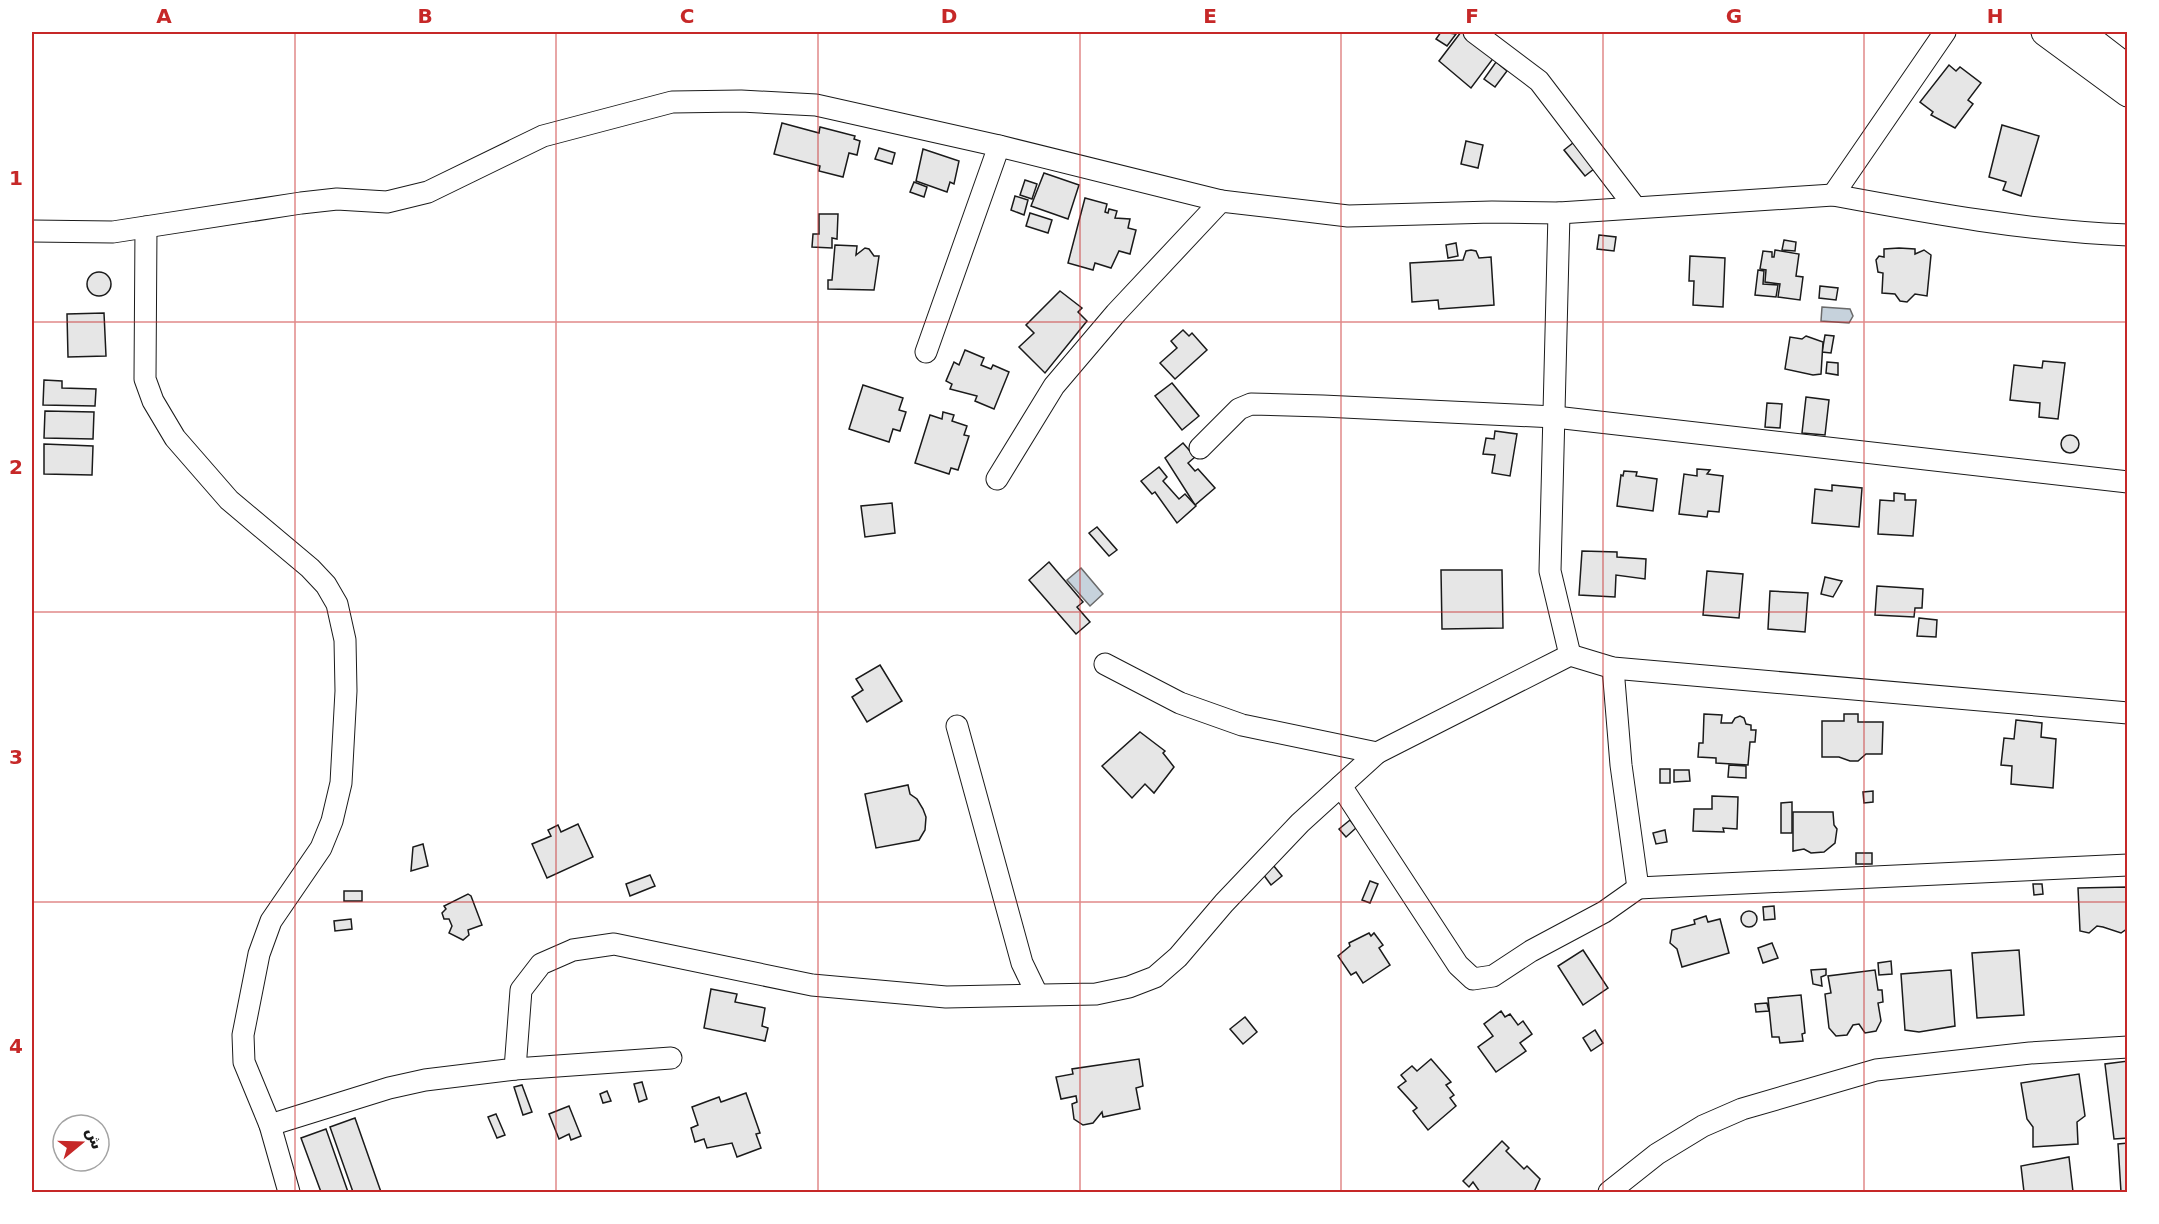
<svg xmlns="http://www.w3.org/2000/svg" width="2159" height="1224" font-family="'DejaVu Sans','Noto Sans Arabic',sans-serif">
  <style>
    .water { fill: #c6d2dc; stroke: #6a6a6a; stroke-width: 1.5 }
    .building { fill: #e6e6e6; stroke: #1a1a1a; stroke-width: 1.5 }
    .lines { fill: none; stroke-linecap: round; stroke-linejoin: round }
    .minor-casing { stroke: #1a1a1a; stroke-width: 23 }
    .major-casing { stroke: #1a1a1a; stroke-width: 29 }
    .minor { stroke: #fff; stroke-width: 21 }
    .major { stroke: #fff; stroke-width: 27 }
    .grid { fill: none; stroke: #c62828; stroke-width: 1.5; stroke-opacity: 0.55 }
    .neatline { fill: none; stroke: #c62828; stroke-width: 2 }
    .grid-label { font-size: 20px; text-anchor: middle; font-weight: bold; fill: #c62828 }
  </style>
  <rect width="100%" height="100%" fill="#fff"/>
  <g class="water">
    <polygon points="1822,307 1850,309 1853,316 1849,323 1821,321"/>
    <polygon points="1081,568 1103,594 1090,606 1067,580"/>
  </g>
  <g class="building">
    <polygon points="1441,32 1456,34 1447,46 1436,39"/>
    <polygon points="1461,32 1495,56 1471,88 1439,61"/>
    <polygon points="1496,62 1507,71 1495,87 1484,79"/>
    <polygon points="1949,65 1956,71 1960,67 1981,83 1968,100 1973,104 1955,128 1931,115 1933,112 1920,102"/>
    <polygon points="782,123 819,133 820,127 855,136 854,139 860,141 857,155 849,153 843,177 819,171 820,166 774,154"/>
    <polygon points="2002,125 2039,136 2021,196 2003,190 2006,182 1989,177"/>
    <polygon points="1578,139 1599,165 1585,176 1564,150"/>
    <polygon points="1466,141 1483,145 1478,168 1461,164"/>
    <polygon points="879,148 895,153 892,164 875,159"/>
    <polygon points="923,149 959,161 954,184 950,182 947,192 916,181"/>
    <polygon points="1044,173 1079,185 1068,219 1031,206"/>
    <polygon points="1025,180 1037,184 1032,199 1020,195"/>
    <polygon points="914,182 927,187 924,197 910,192"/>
    <polygon points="1015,196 1028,200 1024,215 1011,210"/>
    <polygon points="1085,198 1107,204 1105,212 1108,213 1109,209 1117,211 1115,218 1130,219 1128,228 1136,230 1130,254 1119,251 1111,268 1095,263 1093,270 1068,263"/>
    <polygon points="1030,213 1052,220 1048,233 1026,226"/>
    <polygon points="819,214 838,214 837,239 832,238 832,248 812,247 813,234 819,234"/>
    <polygon points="1599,235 1616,237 1614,251 1597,249"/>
    <polygon points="1784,240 1796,242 1795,251 1782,250"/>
    <polygon points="1456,243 1458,256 1448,258 1446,245"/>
    <polygon points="835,245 857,246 856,255 865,248 869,249 874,256 879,256 874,290 828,289 828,280 832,280"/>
    <polygon points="1899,248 1915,249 1915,254 1924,250 1931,255 1927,296 1915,294 1907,302 1900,301 1895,294 1882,293 1883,273 1878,272 1876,260 1879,256 1884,257 1884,249"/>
    <polygon points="1471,250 1476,251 1479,258 1491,257 1494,305 1439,309 1438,300 1412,302 1410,263 1463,260 1466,251"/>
    <polygon points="1775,250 1799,254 1796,276 1803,277 1800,300 1778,297 1780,284 1765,282 1766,270 1760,269 1763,251 1772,252 1772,257 1774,257"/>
    <polygon points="1690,256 1725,258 1723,307 1693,305 1694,281 1689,281"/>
    <polygon points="1758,270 1764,271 1763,284 1778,285 1776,297 1755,295"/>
    <circle cx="99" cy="284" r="12"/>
    <polygon points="1820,286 1838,288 1836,300 1819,298"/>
    <polygon points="1060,291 1082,308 1078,312 1087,321 1045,373 1019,347 1034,333 1026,325"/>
    <polygon points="104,313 106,356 68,357 67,314"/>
    <polygon points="1183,330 1189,336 1192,333 1207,350 1175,379 1160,363 1177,348 1171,341"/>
    <polygon points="1825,335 1834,336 1831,353 1822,352"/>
    <polygon points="1806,336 1823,342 1821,374 1813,375 1785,369 1790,337 1802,339"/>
    <polygon points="965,350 984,358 981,365 991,369 993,365 1009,372 994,409 975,401 977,396 950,389 952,384 946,381 954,362 959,365"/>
    <polygon points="2043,361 2065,363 2058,419 2039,417 2040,403 2010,400 2014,365 2042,368"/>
    <polygon points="1827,362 1838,363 1838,375 1826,373"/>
    <polygon points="44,380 62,381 62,388 96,389 95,406 43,405"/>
    <polygon points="1172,383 1199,416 1182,430 1155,396"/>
    <polygon points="863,385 903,398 899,410 906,412 900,431 893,429 889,442 849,429"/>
    <polygon points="1806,397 1829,400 1825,435 1802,433"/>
    <polygon points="1767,403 1782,404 1780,428 1765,427"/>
    <polygon points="45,411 94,412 93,439 44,438"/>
    <polygon points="943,412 954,415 952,421 967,426 964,435 969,436 958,470 951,468 949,474 915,463 930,415 942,419"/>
    <polygon points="1495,431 1517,434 1510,476 1492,473 1495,455 1483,454 1486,438 1494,439"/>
    <circle cx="2070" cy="444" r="9"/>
    <polygon points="1183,443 1195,457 1188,463 1195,471 1198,469 1215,488 1195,505 1165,458"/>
    <polygon points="44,444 93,446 92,475 44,474"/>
    <polygon points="1159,467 1167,477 1163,481 1179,499 1185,494 1196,506 1177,523 1155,492 1152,494 1141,481"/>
    <polygon points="1697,469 1710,470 1707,474 1723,476 1719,512 1708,511 1707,517 1679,514 1684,474 1697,476"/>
    <polygon points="1624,471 1637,472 1636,476 1657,479 1653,511 1617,506 1621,475 1623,476"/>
    <polygon points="1832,485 1862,488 1859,527 1812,523 1815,489 1832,491"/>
    <polygon points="1894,493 1905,494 1905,500 1916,500 1913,536 1878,534 1880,500 1894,501"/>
    <polygon points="892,503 895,533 865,537 861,506"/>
    <polygon points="1097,527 1117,550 1109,556 1089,533"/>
    <polygon points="1582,551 1617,552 1617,557 1646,559 1645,579 1616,575 1615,597 1579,595"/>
    <polygon points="1049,562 1083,602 1077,607 1090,622 1076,634 1029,580"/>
    <polygon points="1441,570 1502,570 1503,628 1442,629"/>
    <polygon points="1707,571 1743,574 1739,618 1703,615"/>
    <polygon points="1825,577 1842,581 1833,597 1821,594"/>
    <polygon points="1877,586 1923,589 1922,608 1915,608 1914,617 1875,615"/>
    <polygon points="1770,591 1808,593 1805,632 1768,629"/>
    <polygon points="1919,618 1937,620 1936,637 1917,636"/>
    <polygon points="880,665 902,701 867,722 852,697 863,690 856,679"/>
    <polygon points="1704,714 1722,715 1721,723 1732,723 1735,718 1740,716 1744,718 1746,724 1751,725 1751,730 1756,730 1755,742 1750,742 1748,765 1716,763 1716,758 1698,757 1699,743 1703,743"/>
    <polygon points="1844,714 1858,714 1858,722 1883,722 1882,754 1866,754 1858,761 1850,761 1839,757 1822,757 1822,721 1844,721"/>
    <polygon points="2016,720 2042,723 2041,737 2056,739 2053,788 2011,784 2012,766 2001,765 2004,738 2014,739"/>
    <polygon points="1140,732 1165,751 1163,753 1174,767 1154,793 1145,784 1132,798 1102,766"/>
    <polygon points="1729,765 1746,766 1746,778 1728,777"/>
    <rect x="1660" y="769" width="10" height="14"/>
    <polygon points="1674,770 1689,770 1690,781 1674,782"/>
    <polygon points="908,785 910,794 917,799 923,809 926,817 925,830 919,840 876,848 865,794"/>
    <polygon points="1873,791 1873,802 1864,803 1863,792"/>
    <polygon points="1712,796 1738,797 1737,829 1723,828 1724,832 1693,831 1694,809 1712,809"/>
    <polygon points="1792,802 1792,833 1781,833 1781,803"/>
    <polygon points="1793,812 1833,812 1834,825 1837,829 1835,843 1824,852 1811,853 1804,849 1793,851"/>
    <polygon points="1350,820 1356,828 1346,837 1339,829"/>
    <polygon points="578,824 593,857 547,878 532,844 551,836 548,830 558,825 561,832"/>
    <polygon points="1665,830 1667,842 1656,844 1653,833"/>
    <polygon points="423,844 428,866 411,871 413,847"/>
    <rect x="1856" y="853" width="16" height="11"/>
    <polygon points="1273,865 1282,876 1271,885 1263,874"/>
    <polygon points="650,875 655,886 630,896 626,884"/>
    <polygon points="1370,881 1378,884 1370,903 1362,900"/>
    <polygon points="2033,884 2042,884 2043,894 2034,895"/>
    <polygon points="2128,887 2128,928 2121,933 2103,927 2097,926 2089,933 2080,931 2078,888"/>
    <rect x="344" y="891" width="18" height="10"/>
    <polygon points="468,894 471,896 482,925 468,930 469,935 463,940 449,933 452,926 449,919 444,919 442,913 446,909 444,906"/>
    <polygon points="1774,906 1775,919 1764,920 1763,907"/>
    <circle cx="1749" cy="919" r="8"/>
    <polygon points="1706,916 1708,922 1720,919 1729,953 1682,967 1677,949 1670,943 1672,930 1695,924 1694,920"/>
    <polygon points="351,919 352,929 335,931 334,921"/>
    <polygon points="1369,933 1371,936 1374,933 1383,945 1379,948 1390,965 1363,983 1356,972 1351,975 1338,956 1350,946 1349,943"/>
    <polygon points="1772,943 1778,958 1763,963 1758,948"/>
    <polygon points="1583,950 1608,988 1583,1005 1558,966"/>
    <polygon points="2019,950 2024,1015 1977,1018 1972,953"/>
    <polygon points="1891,961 1892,974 1879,975 1878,963"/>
    <polygon points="1826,969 1826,975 1821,977 1822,986 1813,984 1811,970"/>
    <polygon points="1875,970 1878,990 1882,990 1883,1002 1878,1003 1881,1021 1876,1031 1865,1033 1859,1024 1853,1025 1847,1035 1836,1036 1829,1028 1825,994 1831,993 1828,976"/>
    <polygon points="1951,970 1955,1026 1919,1032 1905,1030 1901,974"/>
    <polygon points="711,989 737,994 735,1002 765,1008 762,1026 768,1028 765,1041 704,1028"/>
    <polygon points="1801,995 1805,1033 1802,1034 1803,1041 1780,1043 1779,1037 1772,1037 1768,998"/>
    <polygon points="1767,1003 1769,1011 1756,1012 1755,1004"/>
    <polygon points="1501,1011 1505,1017 1510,1014 1518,1025 1523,1021 1532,1034 1520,1043 1526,1051 1496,1072 1478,1047 1493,1036 1484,1024"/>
    <polygon points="1245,1017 1257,1032 1243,1044 1230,1029"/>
    <polygon points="1595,1030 1603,1043 1591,1051 1583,1038"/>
    <polygon points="1139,1059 1143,1086 1136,1088 1140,1109 1103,1117 1102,1112 1093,1123 1083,1125 1074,1119 1072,1104 1077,1102 1076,1096 1061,1099 1056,1077 1073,1074 1072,1069"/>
    <polygon points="1431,1059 1451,1082 1446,1085 1454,1095 1450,1098 1456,1106 1428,1130 1413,1111 1417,1108 1398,1087 1406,1081 1401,1075 1412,1066 1417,1071"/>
    <polygon points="2128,1061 2128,1138 2114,1139 2105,1064"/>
    <polygon points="2079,1074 2085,1116 2077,1122 2078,1144 2033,1147 2033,1127 2027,1119 2021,1083"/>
    <polygon points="642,1082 647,1099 639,1102 634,1084"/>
    <polygon points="522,1085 532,1112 523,1115 514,1087"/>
    <polygon points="607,1091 611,1101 603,1103 600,1094"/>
    <polygon points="746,1093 760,1133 756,1134 761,1148 737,1157 732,1143 707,1148 704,1139 695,1142 691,1128 698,1125 692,1107 719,1097 721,1102"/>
    <polygon points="569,1106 581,1136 571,1140 569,1134 559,1139 549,1114"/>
    <polygon points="496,1114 505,1135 497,1138 488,1117"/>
    <polygon points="355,1118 381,1192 353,1192 330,1127"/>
    <polygon points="326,1129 348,1192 321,1192 301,1138"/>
    <polygon points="1502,1141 1509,1148 1506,1151 1524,1169 1527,1166 1540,1179 1534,1192 1480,1192 1473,1182 1469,1187 1463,1181"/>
    <polygon points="2128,1143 2128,1192 2121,1192 2118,1144"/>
    <polygon points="2069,1157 2073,1192 2024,1192 2021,1166"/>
  </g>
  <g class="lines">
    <defs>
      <g id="minor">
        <polyline points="1474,32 1539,81 1635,207"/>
        <path d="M 1945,32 L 1833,195 C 1930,213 2028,231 2128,235"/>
        <polyline points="1559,213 1550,571 1570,655"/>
        <polyline points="146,227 145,379 153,401 175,438 229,500 310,568 326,585 337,604 345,640 346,691 341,783 332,821 321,848 271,921 259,954 243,1035 244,1062 270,1125 289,1192"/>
        <polyline points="32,231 113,232 301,203 337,199 387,202 428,192 543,136 672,102 741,101 816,105 999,146 1221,201"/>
        <polyline points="926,352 999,146"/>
        <polyline points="1200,448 1239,409 1251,404 1323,406 1555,417 2128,482"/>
        <polyline points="997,479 1054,386 1116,313 1221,201 1348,216 1492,212 1559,213 1833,195"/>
        <polyline points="1105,664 1180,703 1242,725 1377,753 1570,655 1613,668 2128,713"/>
        <polyline points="1613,668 1621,765 1638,888 2128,865"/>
        <polyline points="957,726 1022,963 1037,994"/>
        <polyline points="1341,786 1458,965 1473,979 1493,976 1531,951 1604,912 1638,888"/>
        <polyline points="515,1069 671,1058"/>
        <polyline points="270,1125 389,1088 425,1080 515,1069 521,990 541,964 573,950 614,944 812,985 946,997 1096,994 1129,987 1155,977 1178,957 1224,903 1300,823 1377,753"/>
        <polyline points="1609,1192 1657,1154 1703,1126 1742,1109 1876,1070 2030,1053 2128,1047"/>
      </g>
      <g id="major">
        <polyline points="2045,32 2128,93"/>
        <polyline points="2080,32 2128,69"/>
      </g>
    </defs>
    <use href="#minor" class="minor-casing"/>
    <use href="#major" class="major-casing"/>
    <use href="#minor" class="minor"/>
    <use href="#major" class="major"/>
  </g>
  <path class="grid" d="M 295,32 L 295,1192M 556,32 L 556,1192M 818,32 L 818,1192M 1080,32 L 1080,1192M 1341,32 L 1341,1192M 1603,32 L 1603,1192M 1864,32 L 1864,1192M 32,322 L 2128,322M 32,612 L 2128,612M 32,902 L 2128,902"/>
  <rect width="2159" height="1224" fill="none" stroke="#ffffff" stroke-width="66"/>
  <g transform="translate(81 1143) rotate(71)"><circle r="28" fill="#ffffff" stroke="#a3a3a3" stroke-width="1.5"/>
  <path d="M0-4.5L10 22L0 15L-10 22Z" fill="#c62828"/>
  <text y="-9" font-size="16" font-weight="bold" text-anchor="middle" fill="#1a1a1a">ش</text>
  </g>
  <rect x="33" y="33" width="2093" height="1158" class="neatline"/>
  <g class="grid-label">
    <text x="164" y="23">A</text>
    <text x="425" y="23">B</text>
    <text x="687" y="23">C</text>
    <text x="949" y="23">D</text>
    <text x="1210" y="23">E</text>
    <text x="1472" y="23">F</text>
    <text x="1734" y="23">G</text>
    <text x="1995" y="23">H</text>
    <text x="16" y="185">1</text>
    <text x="16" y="474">2</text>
    <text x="16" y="764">3</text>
    <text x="16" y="1053">4</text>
  </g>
</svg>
